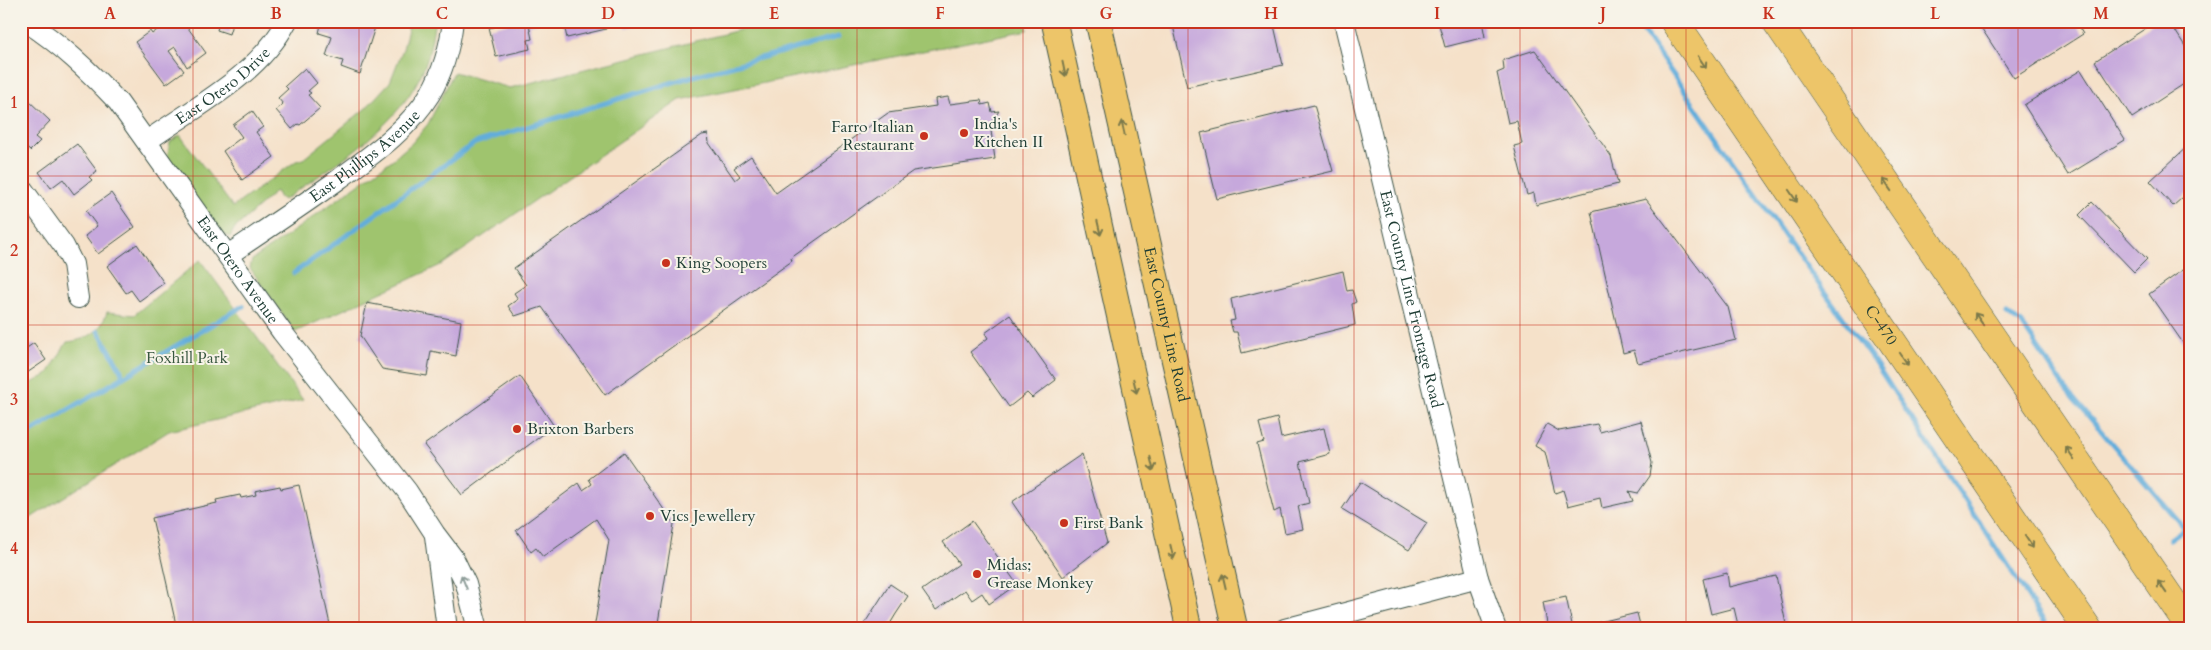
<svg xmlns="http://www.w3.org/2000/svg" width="2211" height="650" font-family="Cardo,serif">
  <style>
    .green { fill: #9fc46e; stroke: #5f8051 }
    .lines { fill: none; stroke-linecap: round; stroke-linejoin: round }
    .stream { stroke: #62addb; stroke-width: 5 }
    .building { fill: #c6a8dc }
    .minor-casing { stroke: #3f564a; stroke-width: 22 }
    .major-casing { stroke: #3f564a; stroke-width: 27 }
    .highway-casing { stroke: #3f564a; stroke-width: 29 }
    .minor { stroke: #fff; stroke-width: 20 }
    .major { stroke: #edc569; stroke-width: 25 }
    .highway { stroke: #edc569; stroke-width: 28 }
    .oneway { stroke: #7c7a4c }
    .oneway2 { stroke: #8f9e9a }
    .grid { fill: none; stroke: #c8321e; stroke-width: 1; stroke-opacity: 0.55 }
    .poi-dot { fill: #c8321e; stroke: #f7f3e8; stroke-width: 2 }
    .labels { text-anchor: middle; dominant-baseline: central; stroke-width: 4; stroke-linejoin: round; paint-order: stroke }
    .street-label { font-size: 16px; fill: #1f3d34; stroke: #f7f3e8 }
    .poi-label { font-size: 16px; fill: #1f3d34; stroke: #f7f3e8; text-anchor: start }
    .park-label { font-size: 16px; fill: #395840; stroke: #f7f3e8 }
    .neatline { fill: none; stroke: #c8321e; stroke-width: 2 }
    .grid-label { font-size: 16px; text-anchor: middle; font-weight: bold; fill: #c8321e }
  </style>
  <rect width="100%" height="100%" fill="#f7f3e8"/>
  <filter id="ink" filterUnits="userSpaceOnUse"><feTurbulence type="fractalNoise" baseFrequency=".02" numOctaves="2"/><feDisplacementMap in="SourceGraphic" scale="10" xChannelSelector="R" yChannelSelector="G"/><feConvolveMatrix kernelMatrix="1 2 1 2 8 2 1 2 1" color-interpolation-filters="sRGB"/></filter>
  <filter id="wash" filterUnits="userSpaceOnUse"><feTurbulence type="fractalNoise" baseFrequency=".0096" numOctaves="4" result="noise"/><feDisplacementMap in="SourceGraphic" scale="20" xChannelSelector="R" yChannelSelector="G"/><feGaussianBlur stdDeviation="1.12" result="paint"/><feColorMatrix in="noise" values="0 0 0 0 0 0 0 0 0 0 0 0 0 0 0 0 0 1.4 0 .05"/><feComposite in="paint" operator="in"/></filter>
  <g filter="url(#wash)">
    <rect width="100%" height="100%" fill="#f5e1c9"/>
    <g class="green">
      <path d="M 410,21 L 435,21 C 432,35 431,49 426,63 C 402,127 337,162 284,200 L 280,198 L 276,191 L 234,229 L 230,237 L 222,234 L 167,157 L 170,142 L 180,135 L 233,207 L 296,161 L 302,160 L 366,108 L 390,82 L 403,49 Z"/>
      <polygon points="775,21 1026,21 1027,30 680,100 443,264 295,332 250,268 252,260 295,230 392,160 412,143 428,124 454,72 510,88"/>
      <path d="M 200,260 L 303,400 L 169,431 L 21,524 L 21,389 L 48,374 L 67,342 C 87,340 101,332 107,312 L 134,315 Z"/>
    </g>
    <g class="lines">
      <g class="stream">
        <polyline points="1636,21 1790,244"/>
        <polyline points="1787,243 1790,244 1872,358 2049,629"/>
        <polyline points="294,273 475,143 690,77 838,37"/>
        <polyline points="2007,314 2022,324 2067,391 2190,535"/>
        <polyline points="98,331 120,368 123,377"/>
        <polyline points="21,438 243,306"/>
        <polyline points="2170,539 2184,529"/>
      </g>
    </g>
    <g id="blocks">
      <g class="building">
        <polygon points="169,21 183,21 206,53 187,67 175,47 169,51 184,71 166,84 135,42 150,31 152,34"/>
        <polygon points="220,21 233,21 229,34 217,30"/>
        <polygon points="322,21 367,21 376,24 360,74 341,67 343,61 326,56 332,37 319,33"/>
        <polygon points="509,21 537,21 538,23 529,25 532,39 528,40 530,49 496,57 489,28 510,23"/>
        <polygon points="563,21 604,21 606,29 567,38"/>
        <polygon points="624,21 649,21 649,22 626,28"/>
        <polygon points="1172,21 1273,21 1283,65 1187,87"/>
        <polygon points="1438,21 1482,21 1485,37 1445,47"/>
        <polygon points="1981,21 2075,21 2083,34 2014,78 1978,23"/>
        <polygon points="2157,21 2169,21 2190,54 2190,80 2132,118 2095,61"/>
        <polygon points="1535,50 1611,156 1618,184 1536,205 1534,193 1527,195 1514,146 1522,144 1517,121 1508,123 1497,73 1504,70 1503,60"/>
        <polygon points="305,68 317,83 308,91 311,93 308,95 320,108 300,125 298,124 292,129 276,110 283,104 278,98 288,89 285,86"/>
        <polygon points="2081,70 2125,140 2068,175 2024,105"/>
        <polygon points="948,97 950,104 981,100 982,105 990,103 992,112 999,111 990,124 995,159 913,171 791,258 792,261 605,395 542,307 515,316 508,306 518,299 514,293 526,285 514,268 702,135 708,134 709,143 735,180 740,176 734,168 751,156 776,193 888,113 936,106 935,99"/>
        <polygon points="27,99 50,121 35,137 40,141 30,151 21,143 21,105"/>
        <polygon points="1314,105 1333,171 1217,199 1201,133"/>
        <polygon points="252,111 263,127 256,132 274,157 242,180 223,151 242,137 233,125"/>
        <polygon points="77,144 97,171 89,177 92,180 74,194 63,179 51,188 39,172"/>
        <polygon points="2190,144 2190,191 2173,206 2150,181"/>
        <polygon points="111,193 135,227 98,254 85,236 97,226 86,211"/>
        <polygon points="1646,199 1728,307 1736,340 1638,363 1634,350 1623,353 1591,212"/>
        <polygon points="2092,202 2147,259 2134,272 2079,215"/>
        <polygon points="137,244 164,283 139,301 131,290 126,293 107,266"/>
        <polygon points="2190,265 2190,353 2149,294"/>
        <polygon points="1343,271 1347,291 1352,290 1356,302 1352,304 1355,325 1242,353 1237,332 1233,332 1230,321 1235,320 1231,299"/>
        <polygon points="367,303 461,321 456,356 431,351 427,376 382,369 360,336"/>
        <polygon points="1010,315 1056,380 1032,398 1027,393 1009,407 970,352 988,338 985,333"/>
        <polygon points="34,343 46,360 21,377 21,352"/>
        <polygon points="520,376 554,426 462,495 424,445"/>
        <polygon points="1277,418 1281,438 1324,428 1330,454 1300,462 1309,503 1298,506 1303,529 1285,533 1280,509 1274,512 1257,444 1264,442 1259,423"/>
        <polygon points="1641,421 1652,463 1650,476 1638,493 1629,491 1633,501 1602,508 1600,498 1568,506 1563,490 1555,493 1545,452 1535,446 1547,424 1559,431 1597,424 1600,432"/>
        <polygon points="624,452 674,524 657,629 594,629 609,540 596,519 543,557 536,548 531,552 516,530 579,483 583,490 592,484 589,479"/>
        <polygon points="1082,454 1107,543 1063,577 1012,502"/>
        <polygon points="1360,482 1427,523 1409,550 1342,509"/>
        <polygon points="299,485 331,629 177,629 152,518 217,503 216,500 240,495 241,498 256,495 255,491 280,486 281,489"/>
        <polygon points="972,521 1017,584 989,604 982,593 972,600 965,590 936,610 922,590 959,564 943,542"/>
        <polygon points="1727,573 1729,587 1776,576 1787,629 1739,629 1734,608 1711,614 1703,579"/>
        <polygon points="890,584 908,596 896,614 887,629 861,629"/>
        <polygon points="1566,597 1573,629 1548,629 1543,602"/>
        <polygon points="1637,613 1641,629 1589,629 1588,625"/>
      </g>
    </g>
  </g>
  <g filter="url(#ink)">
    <use href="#blocks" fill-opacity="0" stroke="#3f564a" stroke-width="1"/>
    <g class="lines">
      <defs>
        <g id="minor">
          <path id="s1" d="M 25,21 C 61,44 89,71 118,102 L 282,332 L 407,491 L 435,534 L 454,559 L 466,584 L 478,629"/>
          <path id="s2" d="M 1344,21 L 1478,578 L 1496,629"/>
          <path id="s3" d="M 147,141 C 195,107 259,75 287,21"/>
          <polyline points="21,187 64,246 73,264 78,298"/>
          <path id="s4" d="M 228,255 C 265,230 303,205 339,179 C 373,154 408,130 430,94 C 443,72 450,46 453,21"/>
          <polyline points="435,536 447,629"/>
          <polyline points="1285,629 1478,578"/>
        </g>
        <g id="major">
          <polyline points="1054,21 1189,629"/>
          <path id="s5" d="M 1098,21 L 1235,629"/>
        </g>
        <g id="highway">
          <path id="s6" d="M 1674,21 L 2088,629"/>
          <polyline points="1776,21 2190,627"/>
        </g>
      </defs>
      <use href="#minor" class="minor-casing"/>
      <use href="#major" class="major-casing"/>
      <use href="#highway" class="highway-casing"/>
      <use href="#minor" class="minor"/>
      <use href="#major" class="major"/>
      <use href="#highway" class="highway"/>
    </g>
    <defs><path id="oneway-shaft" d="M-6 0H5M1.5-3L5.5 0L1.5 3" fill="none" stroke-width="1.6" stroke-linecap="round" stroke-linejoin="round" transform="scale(1.25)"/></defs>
    <g class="oneway">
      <use href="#oneway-shaft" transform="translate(1702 62) rotate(56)"/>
      <use href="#oneway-shaft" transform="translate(1064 69) rotate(78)"/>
      <use href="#oneway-shaft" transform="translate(1123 128) rotate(-103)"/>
      <use href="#oneway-shaft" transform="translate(1887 185) rotate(-125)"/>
      <use href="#oneway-shaft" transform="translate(1793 196) rotate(56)"/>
      <use href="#oneway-shaft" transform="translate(1099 228) rotate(77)"/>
      <use href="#oneway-shaft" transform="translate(1979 319) rotate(-125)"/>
      <use href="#oneway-shaft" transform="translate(1904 359) rotate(56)"/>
      <use href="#oneway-shaft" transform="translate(1135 386) rotate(77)"/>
      <use href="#oneway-shaft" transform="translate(2070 453) rotate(-124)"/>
      <use href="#oneway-shaft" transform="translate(1152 464) rotate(77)"/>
      <use href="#oneway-shaft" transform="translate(2029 542) rotate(56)"/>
      <use href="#oneway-shaft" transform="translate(1172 552) rotate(77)"/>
      <use href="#oneway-shaft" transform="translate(1224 581) rotate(-103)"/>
      <use href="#oneway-shaft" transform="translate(2162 587) rotate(-125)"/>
    </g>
    <use class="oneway2" href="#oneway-shaft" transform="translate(464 582) rotate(-112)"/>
  </g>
  <path class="grid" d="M 193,21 L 193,629M 359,21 L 359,629M 525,21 L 525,629M 691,21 L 691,629M 857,21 L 857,629M 1023,21 L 1023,629M 1188,21 L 1188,629M 1354,21 L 1354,629M 1520,21 L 1520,629M 1686,21 L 1686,629M 1852,21 L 1852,629M 2018,21 L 2018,629M 21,176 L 2190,176M 21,325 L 2190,325M 21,474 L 2190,474"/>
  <g class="poi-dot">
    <circle cx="964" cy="133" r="5"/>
    <circle cx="924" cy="136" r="5"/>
    <circle cx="666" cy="263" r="5"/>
    <circle cx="517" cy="429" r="5"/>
    <circle cx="650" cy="516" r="5"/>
    <circle cx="1064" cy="523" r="5"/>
    <circle cx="977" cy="574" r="5"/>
  </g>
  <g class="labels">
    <g class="street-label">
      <text stroke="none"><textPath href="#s3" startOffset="94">East Otero Drive</textPath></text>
      <text stroke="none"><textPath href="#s4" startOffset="169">East Phillips Avenue</textPath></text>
      <text stroke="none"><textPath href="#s1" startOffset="330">East Otero Avenue</textPath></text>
      <text stroke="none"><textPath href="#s2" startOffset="286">East County Line Frontage Road</textPath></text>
      <text stroke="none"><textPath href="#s5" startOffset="311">East County Line Road</textPath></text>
      <text stroke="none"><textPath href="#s6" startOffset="368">C-470</textPath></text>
    </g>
    <g class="poi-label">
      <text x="974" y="124">India's<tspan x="974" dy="18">Kitchen II</tspan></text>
      <text x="914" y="127" text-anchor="end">Farro Italian<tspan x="914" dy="18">Restaurant</tspan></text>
      <text x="676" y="263">King Soopers</text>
      <text x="527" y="429">Brixton Barbers</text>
      <text x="660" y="516">Vics Jewellery</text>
      <text x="1074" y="523">First Bank</text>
      <text x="987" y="565">Midas;<tspan x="987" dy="18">Grease Monkey</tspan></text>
    </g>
    <g class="park-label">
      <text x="187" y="358">Foxhill Park</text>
    </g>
  </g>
  <rect width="2211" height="650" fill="none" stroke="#f7f3e8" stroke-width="55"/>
  <rect x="28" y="28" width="2156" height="594" class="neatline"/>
  <g class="grid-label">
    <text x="110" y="19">A</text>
    <text x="276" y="19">B</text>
    <text x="442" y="19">C</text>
    <text x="608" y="19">D</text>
    <text x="774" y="19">E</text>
    <text x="940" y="19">F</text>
    <text x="1106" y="19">G</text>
    <text x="1271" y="19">H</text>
    <text x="1437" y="19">I</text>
    <text x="1603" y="19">J</text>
    <text x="1769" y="19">K</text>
    <text x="1935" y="19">L</text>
    <text x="2101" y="19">M</text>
    <text x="14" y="108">1</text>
    <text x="14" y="256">2</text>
    <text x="14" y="405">3</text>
    <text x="14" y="554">4</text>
  </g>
</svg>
